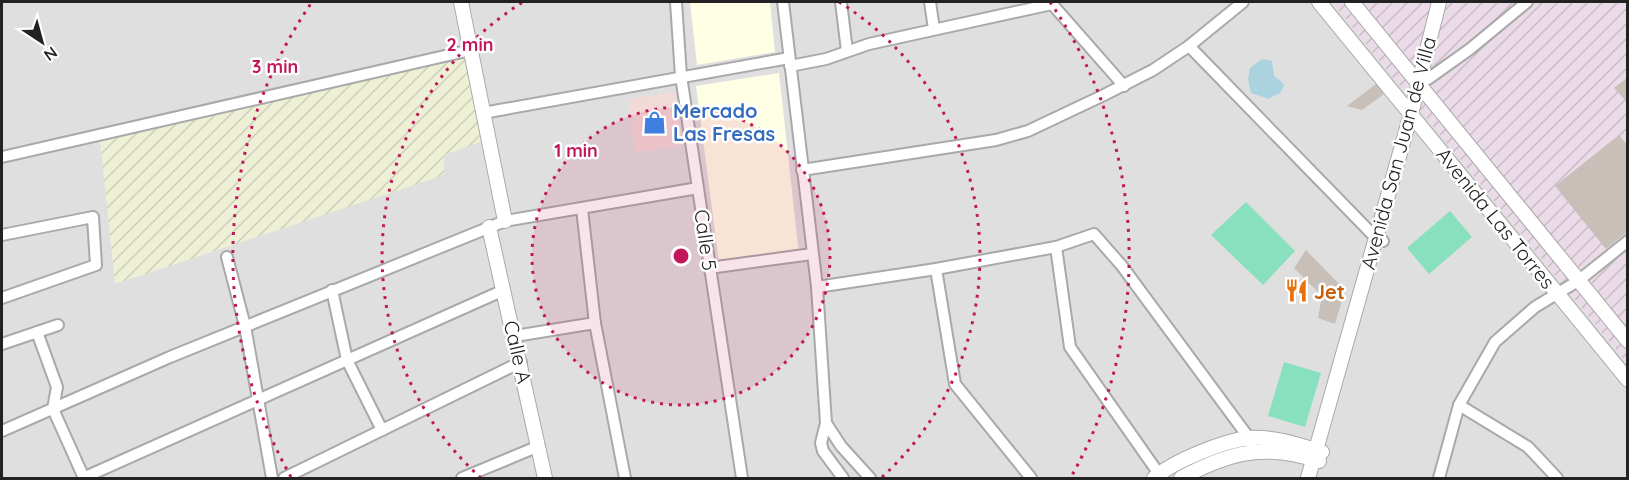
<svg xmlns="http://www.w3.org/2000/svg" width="1629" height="480" font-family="Quicksand,sans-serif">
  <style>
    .residential { fill: #e0dfdf }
    .commercial { fill: #f2dad9 }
    .industrial { fill: url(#industrial-furrows) }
    .education { fill: #ffffe5 }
    .farmland { fill: url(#farmland-furrows) }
    .pitch { fill: #88e0be }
    .water { fill: #aad3df }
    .building { fill: #c7bfb8 }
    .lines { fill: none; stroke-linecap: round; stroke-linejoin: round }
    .minor-casing { stroke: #a9a9a9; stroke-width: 14 }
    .tertiary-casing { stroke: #a9a9a9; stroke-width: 16 }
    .minor { stroke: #fff; stroke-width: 10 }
    .tertiary { stroke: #fff; stroke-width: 14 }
    .ring { fill: none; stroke: #c2185b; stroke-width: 3; stroke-dasharray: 3 6 }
    .labels { text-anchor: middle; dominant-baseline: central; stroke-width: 5; stroke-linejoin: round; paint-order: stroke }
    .shop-label { font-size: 20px; font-weight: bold; fill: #366cbe; stroke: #fff; text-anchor: start }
    .street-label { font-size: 20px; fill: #222; stroke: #fff }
    .food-label { font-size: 20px; font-weight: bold; fill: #c56008; stroke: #fff; text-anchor: start }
    .centre { fill: #c2185b; stroke: #fff; stroke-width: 3 }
    .ring-label { font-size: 18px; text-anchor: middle; font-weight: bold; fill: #c2185b; stroke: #fff; stroke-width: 5; stroke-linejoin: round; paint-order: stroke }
  </style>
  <defs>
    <pattern id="industrial-furrows" width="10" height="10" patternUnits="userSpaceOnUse" patternTransform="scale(1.5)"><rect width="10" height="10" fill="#ebdbe8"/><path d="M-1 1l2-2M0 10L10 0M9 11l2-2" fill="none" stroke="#c9bcc7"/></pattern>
    <pattern id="farmland-furrows" width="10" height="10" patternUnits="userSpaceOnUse" patternTransform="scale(1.5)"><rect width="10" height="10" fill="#eef0d5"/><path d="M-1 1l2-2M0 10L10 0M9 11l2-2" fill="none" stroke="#ccceb7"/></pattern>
  </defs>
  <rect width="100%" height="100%" fill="#f2efe9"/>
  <polygon class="residential" points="2,2 1332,2 1627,363 1627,478 2,478"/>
  <polygon class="commercial" points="675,92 682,146 635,152 629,99"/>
  <polygon class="industrial" points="1332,2 1627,2 1627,363 1399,85"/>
  <g class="education">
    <polygon points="690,2 770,2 775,52 697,65"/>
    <polygon points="779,73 799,255 719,262 696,86"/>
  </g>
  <polygon class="farmland" points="465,56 483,141 444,155 444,175 115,284 100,140"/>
  <g class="pitch">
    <polygon points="1246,202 1295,251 1263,285 1211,235"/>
    <polygon points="1450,211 1472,237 1429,274 1407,248"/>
    <polygon points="1284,362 1321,373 1305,427 1268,416"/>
  </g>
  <polygon class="water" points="1262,59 1272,61 1274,76 1282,82 1284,86 1280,93 1268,99 1251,93 1248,79 1250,68"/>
  <g class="building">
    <polygon points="1628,77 1628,103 1614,88"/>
    <polygon points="1376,84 1384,94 1362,110 1347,106"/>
    <polygon points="1619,135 1628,146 1628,231 1606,249 1555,186"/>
    <polygon points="1306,250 1345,290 1335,324 1318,318 1322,296 1294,268"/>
  </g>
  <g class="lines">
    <defs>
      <g id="minor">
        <polyline points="676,2 681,76 742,478"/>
        <polyline points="783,2 817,287 826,423 821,443 823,451 843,478"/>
        <polyline points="841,2 847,51"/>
        <polyline points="930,2 934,29"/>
        <polyline points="1189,46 1375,237 1383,241"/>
        <polyline points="790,66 826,59 869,44 1052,4 1124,86"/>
        <polyline points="1428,79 1470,49 1527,2"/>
        <polyline points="483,113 789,58"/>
        <polyline points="2,157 471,50"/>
        <polyline points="802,170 996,140 1028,131 1104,95 1153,70 1189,46 1243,2"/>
        <polyline points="582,209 595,323 625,478"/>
        <polyline points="2,235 93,217 96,265 2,298"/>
        <polyline points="1056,247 1070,347 1159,474"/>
        <polyline points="227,257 245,326 272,478"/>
        <polyline points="709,268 812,254"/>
        <polyline points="936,269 955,384 1031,478"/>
        <polyline points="817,287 936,269 1056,247 1094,234 1122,266 1249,438 1251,444"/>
        <polyline points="332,290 347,360 382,430"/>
        <polyline points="37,332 57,387 53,409 84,478"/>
        <polyline points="515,336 595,323"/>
        <polyline points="2,344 58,325"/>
        <polyline points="1459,405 1528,447 1557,478"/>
        <polyline points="826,423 841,446 870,478"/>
        <polyline points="2,431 170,357 505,221 698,188"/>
        <polyline points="83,478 504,290"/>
        <polyline points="284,478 521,362"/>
        <polyline points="462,478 539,446"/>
        <polyline points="1439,478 1459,405 1495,342 1535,307 1578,281 1628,241"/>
      </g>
      <g id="tertiary">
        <polyline points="461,2 505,221"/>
        <polyline points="1319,2 1628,380"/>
        <polyline points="1352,2 1628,341"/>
        <polyline points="489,227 545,478"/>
        <path d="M 1154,478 C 1174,461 1223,441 1249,438 C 1273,436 1299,445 1322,452"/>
        <path d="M 1181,478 C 1230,452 1265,443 1319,461"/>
        <polyline points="1308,478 1411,114 1439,2"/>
      </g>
    </defs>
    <use href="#minor" class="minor-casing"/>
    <use href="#tertiary" class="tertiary-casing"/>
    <use href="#minor" class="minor"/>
    <use href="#tertiary" class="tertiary"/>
  </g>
  <circle cx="681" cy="256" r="149" fill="#c2185b" fill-opacity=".12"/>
  <g class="ring">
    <circle cx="681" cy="256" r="149"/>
    <path d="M481 478A299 299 0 0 1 523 2M839 2A299 299 0 0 1 881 478"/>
    <path d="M291 477A448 448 0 0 1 312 2M1050 2A448 448 0 0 1 1071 477"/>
  </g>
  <defs>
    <symbol id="shop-bare" viewBox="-9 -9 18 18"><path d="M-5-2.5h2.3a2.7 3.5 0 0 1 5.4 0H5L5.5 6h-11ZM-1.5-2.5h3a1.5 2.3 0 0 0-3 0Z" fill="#3f7fe0" stroke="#fff" stroke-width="2.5" paint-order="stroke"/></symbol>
    <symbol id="restaurant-bare" viewBox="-9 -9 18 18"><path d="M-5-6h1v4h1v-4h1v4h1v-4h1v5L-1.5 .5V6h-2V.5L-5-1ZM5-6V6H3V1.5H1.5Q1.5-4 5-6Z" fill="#e8710a" stroke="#fff" stroke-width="2.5" paint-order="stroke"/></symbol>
  </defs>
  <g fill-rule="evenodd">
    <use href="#shop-bare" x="638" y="106" width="33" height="33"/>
    <use href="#restaurant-bare" x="1280" y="274" width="33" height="33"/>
  </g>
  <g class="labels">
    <g class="shop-label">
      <text x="673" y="110">Mercado<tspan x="673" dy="23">Las Fresas</tspan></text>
    </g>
    <g class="street-label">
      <text transform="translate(1398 153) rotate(-75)">Avenida San Juan de Villa</text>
      <text transform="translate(1496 218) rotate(51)">Avenida Las Torres</text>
      <text transform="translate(706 240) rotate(82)">Calle 5</text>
      <text transform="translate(518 352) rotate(77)">Calle A</text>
    </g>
    <g class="food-label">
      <text x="1314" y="291">Jet</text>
    </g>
  </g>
  <circle cx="681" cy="256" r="9" class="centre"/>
  <g class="ring-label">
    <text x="470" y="51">2 min</text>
    <text x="275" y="73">3 min</text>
    <text x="576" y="157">1 min</text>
  </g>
  <rect width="1629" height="480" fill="none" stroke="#222222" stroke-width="6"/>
  <g transform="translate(42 42) rotate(144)" stroke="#ffffff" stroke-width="4.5" paint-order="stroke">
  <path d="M0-4.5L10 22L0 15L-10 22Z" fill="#222222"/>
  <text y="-9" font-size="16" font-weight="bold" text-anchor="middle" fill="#222222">N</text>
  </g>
</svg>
